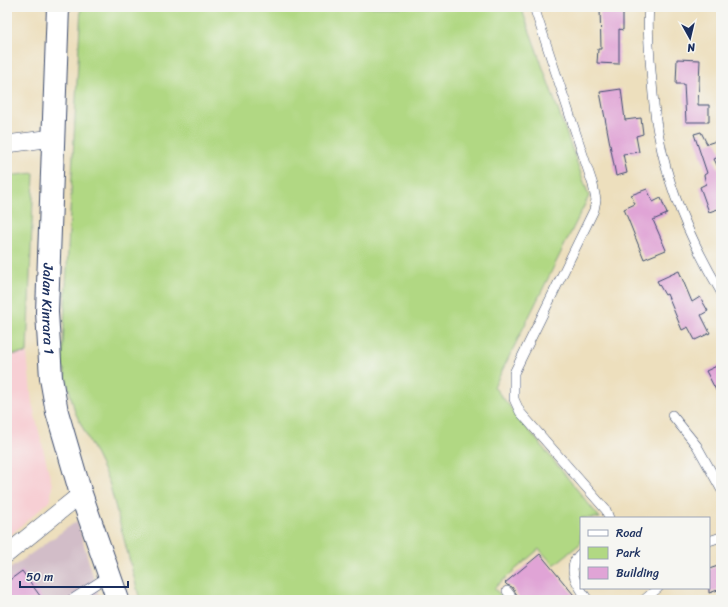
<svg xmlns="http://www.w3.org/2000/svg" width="728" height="607" font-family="Sriracha,sans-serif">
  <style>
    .built { fill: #f7cfd4 }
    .industrial { fill: #d2bdc8 }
    .green { fill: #b1d883; stroke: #668470 }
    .building { fill: #e0a4d6 }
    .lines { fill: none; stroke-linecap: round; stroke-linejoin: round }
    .service-casing { stroke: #3a496c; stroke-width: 10 }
    .minor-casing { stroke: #3a496c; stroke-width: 18 }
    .tertiary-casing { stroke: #3a496c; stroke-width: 24 }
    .service { stroke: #fff; stroke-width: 9 }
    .minor { stroke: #fff; stroke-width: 17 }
    .tertiary { stroke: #fff; stroke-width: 22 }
    .labels { text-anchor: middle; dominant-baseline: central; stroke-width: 4; stroke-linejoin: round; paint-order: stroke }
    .street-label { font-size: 14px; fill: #1b2f5e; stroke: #f6f6f2 }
  </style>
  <rect width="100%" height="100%" fill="#f6f6f2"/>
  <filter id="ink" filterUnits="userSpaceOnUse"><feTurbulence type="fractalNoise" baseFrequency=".025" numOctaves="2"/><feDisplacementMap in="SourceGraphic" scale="8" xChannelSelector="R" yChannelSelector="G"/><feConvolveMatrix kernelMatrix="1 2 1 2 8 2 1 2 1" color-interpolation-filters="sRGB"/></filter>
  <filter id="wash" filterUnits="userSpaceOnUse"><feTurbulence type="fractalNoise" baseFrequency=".012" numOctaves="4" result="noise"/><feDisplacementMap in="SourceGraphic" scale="16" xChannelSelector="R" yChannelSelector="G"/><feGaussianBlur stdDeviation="0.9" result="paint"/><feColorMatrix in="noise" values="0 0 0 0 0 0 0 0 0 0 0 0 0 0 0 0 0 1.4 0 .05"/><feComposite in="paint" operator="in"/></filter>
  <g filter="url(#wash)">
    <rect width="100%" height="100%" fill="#eddfbd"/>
    <polygon class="built" points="34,173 27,353 32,403 52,485 51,500 7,538 7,176"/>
    <polygon class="industrial" points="77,521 100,600 7,600 7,571"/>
    <g class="green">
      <polygon points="81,7 521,7 589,196 494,387 600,518 581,518 581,543 554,565 539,549 494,588 505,600 140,600 109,482 75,412 62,362"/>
      <polygon points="34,173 27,353 7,355 7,176"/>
    </g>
    <g id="blocks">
      <g class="building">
        <polygon points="600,7 623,7 623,30 619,29 619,64 597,63 598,49 601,49"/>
        <polygon points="677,59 700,60 698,105 709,105 709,122 686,122 684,84 676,84"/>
        <polygon points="621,89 625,120 641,118 643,134 636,136 639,152 623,154 627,173 616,176 600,92"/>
        <polygon points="701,132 707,144 716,141 721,152 721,156 714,159 721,173 721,208 709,212 700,187 706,184 704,175 707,173 694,134"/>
        <polygon points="647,189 653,202 661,198 667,214 653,220 666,250 644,259 624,209 635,204 631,195"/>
        <polygon points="679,271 692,302 700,297 708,311 701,315 710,333 695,340 688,327 682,330 667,294 665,295 657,281"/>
        <polygon points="721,364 721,400 706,371"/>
        <polygon points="540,554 578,600 520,600 512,587 507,585 505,583"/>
        <polygon points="721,565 721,589 709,593 709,569"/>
        <polygon points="22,571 43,600 7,600 7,582"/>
      </g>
    </g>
  </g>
  <g filter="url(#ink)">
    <use href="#blocks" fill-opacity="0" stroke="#3a496c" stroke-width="1"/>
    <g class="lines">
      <defs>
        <g id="service">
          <polyline points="534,7 593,185 596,200 594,210 514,373 514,399 520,412 606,510 609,518"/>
          <path d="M 649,7 C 647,28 649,50 651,71 C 653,93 654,116 659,137 C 669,191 693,245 721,292"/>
          <polyline points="672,415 697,446 721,489"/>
          <polyline points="709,541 721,537"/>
          <path d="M 581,553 C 564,568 578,586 588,600"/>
          <polyline points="507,591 514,600"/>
          <polyline points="71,600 110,575"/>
          <polyline points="644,600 658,588"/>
        </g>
        <g id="minor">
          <polyline points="7,144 53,138"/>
          <polyline points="7,554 81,494"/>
        </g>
        <g id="tertiary">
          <path id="s1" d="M 58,7 L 47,312 L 51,378 L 57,412 L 81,494 L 118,600"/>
        </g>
      </defs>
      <use href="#service" class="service-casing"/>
      <use href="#minor" class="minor-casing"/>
      <use href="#tertiary" class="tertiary-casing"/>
      <use href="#service" class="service"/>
      <use href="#minor" class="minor"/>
      <use href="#tertiary" class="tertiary"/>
    </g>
  </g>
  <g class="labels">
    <g class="street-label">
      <text stroke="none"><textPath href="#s1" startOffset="302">Jalan Kinrara 1</textPath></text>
    </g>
  </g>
  <rect width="728" height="607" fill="none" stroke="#f6f6f2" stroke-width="24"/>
  <rect x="580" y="517" width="130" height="72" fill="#f6f6f2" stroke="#9ea6b7"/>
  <rect x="588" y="530" width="20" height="6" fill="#ffffff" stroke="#9ea6b7"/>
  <text x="616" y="537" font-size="12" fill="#1b2f5e">Road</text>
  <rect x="588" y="547" width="20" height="12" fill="#b1d883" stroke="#9ea6b7"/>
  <text x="616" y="557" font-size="12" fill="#1b2f5e">Park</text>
  <rect x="588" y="567" width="20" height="12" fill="#e0a4d6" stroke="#9ea6b7"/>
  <text x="616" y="577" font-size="12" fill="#1b2f5e">Building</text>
  <g transform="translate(690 38) rotate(172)" stroke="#f6f6f2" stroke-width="3" paint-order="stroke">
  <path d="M0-3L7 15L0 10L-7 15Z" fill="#1b2f5e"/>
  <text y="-6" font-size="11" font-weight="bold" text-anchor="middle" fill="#1b2f5e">N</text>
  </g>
  <path d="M20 581v6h108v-6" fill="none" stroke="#1b2f5e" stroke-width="2"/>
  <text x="26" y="581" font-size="12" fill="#1b2f5e" stroke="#f6f6f2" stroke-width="3" paint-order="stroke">50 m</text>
</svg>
